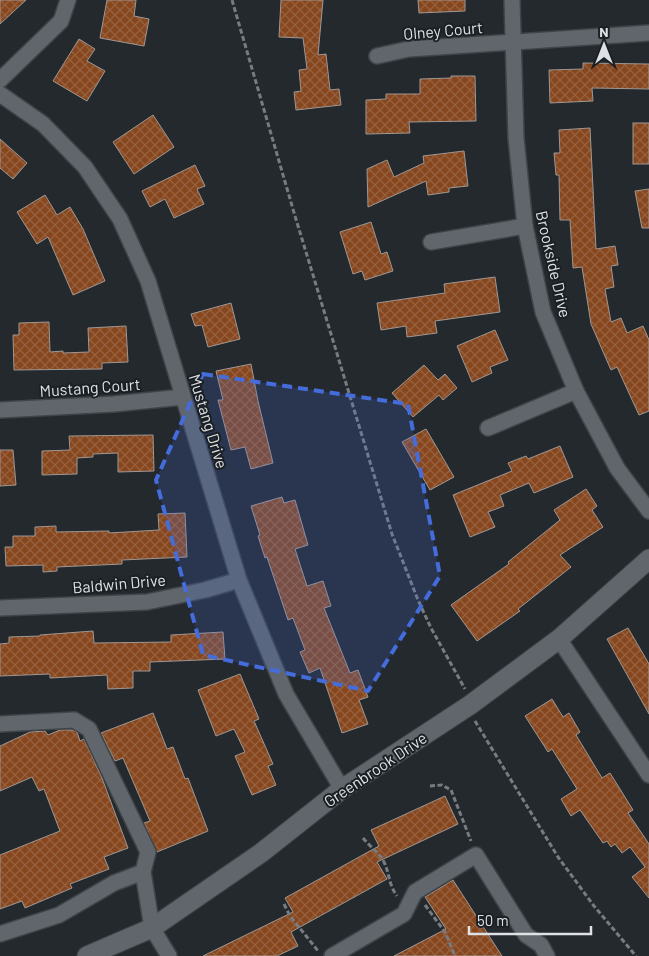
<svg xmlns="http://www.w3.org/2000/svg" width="649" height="956" font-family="Barlow,sans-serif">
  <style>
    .building { fill: url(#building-cross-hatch); stroke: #9f9793 }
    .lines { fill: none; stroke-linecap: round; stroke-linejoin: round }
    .minor-casing { stroke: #3f4448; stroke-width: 18 }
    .tertiary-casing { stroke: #3f4448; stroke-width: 21 }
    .path { stroke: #787c80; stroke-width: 3; stroke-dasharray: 5 2.5; stroke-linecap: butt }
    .minor { stroke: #60666b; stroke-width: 15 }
    .tertiary { stroke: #60666b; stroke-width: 19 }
    .marked { fill: #446cdb; fill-opacity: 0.2; stroke: #446cdb; stroke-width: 4; stroke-dasharray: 10 6; stroke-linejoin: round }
    .labels { text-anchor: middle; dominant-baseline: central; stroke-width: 4; stroke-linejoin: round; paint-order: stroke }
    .street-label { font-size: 16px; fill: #dfe2e5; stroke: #1b2024 }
  </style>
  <defs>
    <pattern id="building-cross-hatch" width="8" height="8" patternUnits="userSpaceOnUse" patternTransform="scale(1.25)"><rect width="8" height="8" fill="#86471e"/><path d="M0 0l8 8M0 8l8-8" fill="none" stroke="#97613f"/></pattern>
  </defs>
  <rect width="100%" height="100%" fill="#24292e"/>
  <g class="building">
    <polygon points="0,0 26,0 0,24"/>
    <polygon points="107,0 136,0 134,16 149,19 144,46 100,38"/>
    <polygon points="281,0 323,0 318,55 326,54 330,90 339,89 341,105 296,110 294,92 301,91 299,70 307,69 303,38 279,37"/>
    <polygon points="418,0 465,0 465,11 419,13"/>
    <polygon points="79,39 95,49 87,61 105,71 87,101 53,81"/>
    <polygon points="583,63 649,64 649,89 592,88 593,101 550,103 549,70 583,69"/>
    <polygon points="451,76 475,76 476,121 409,122 410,133 366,134 366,100 386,99 386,94 420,94 420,79 451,78"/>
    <polygon points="153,115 174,147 134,174 113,142"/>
    <rect x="633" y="123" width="16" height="41"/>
    <polygon points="590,128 596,249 615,246 618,265 611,266 614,287 605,289 611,322 621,318 627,333 643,326 649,340 649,411 639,415 617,367 611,370 591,324 582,267 573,268 570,220 560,220 559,175 556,175 554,153 560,153 559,130"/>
    <polygon points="0,139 27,163 13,179 0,168"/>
    <polygon points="464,151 468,186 449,188 449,192 428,195 426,181 368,207 367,169 387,160 394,177 424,163 423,156"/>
    <polygon points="195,165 205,186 197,189 204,204 174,218 165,199 150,207 142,191"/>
    <polygon points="649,189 649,228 642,228 635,191"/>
    <polygon points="45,195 57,215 70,207 83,229 105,281 73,295 48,237 37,244 17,212"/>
    <polygon points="371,222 381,254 387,252 393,271 365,280 362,271 353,274 340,232"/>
    <polygon points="495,277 500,312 435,321 437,333 407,337 406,326 381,330 377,303 445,293 444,284"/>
    <polygon points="231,303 240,339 208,347 202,325 195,326 191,314"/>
    <polygon points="49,322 50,352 63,351 63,353 89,352 88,328 126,326 128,362 102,363 102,369 14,370 13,335 19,335 19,323"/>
    <polygon points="495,330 508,360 490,367 492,373 472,382 457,346"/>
    <polygon points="251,364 258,401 273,463 251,469 245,447 231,450 218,400 223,400 216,371"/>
    <polygon points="424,365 438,380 445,374 457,388 443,400 439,395 413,417 392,393"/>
    <polygon points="426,429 454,477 430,490 402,442"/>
    <polygon points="153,435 154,471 118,472 118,453 93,454 93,457 77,458 77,474 42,475 42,451 70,450 69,436"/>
    <polygon points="560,446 573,477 534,493 529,483 500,495 504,506 488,512 495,527 470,537 453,495 512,471 508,463 526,456 528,459"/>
    <polygon points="0,450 13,450 16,485 0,486"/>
    <polygon points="586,489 597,506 592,510 603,527 560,555 571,567 518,609 520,611 477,641 451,605 509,564 508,562 560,520 554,510"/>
    <polygon points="282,497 284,503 295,500 308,545 295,549 307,586 323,581 331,606 324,608 350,673 358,670 368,697 359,700 368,724 342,733 320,668 309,673 300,652 305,650 293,618 288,620 267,557 265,558 258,536 260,535 251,506"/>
    <polygon points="185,513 187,557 122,560 122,564 57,567 57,571 43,572 43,565 6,566 5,547 13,547 13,536 35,536 35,527 56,526 56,532 109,531 109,533 159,530 158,514"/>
    <polygon points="628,628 649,664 649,714 607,639"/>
    <polygon points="93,631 94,643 171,642 171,635 223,632 225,659 150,662 150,671 133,671 133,688 108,689 107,675 50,678 50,674 0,676 0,644 9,643 9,637 40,636 40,635"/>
    <polygon points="240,674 259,719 254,721 273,764 268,766 276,785 252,795 235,756 245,752 234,729 216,736 198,690"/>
    <polygon points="552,699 563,717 569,713 580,732 576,735 602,778 610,773 633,810 628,813 649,844 649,898 632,877 645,867 630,847 622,853 615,844 611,847 607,841 603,843 580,810 571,816 561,799 577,789 552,749 548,752 525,716"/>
    <polygon points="153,713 167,749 173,747 185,779 188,778 208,831 157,852 144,823 150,821 123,758 115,761 101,733"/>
    <polygon points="60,730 72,730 77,732 80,741 84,739 102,778 128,848 104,857 109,869 70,884 72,888 25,908 22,901 0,909 0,855 60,831 44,789 39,791 32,777 0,791 0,746 30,732 45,731 48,735"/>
    <polygon points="445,796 458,824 377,862 387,879 291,932 298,946 277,956 203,956 293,912 285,898 379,846 371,830"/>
    <polygon points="453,880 502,956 394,956 446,929 425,897"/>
  </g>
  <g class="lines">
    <defs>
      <g id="minor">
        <polyline points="512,0 516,138 525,226 543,312 576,391 617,468 649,511"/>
        <polyline points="377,56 409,49 649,33"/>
        <polyline points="0,80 61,21 68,0"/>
        <polyline points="0,94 43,124 85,167 120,219 148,281 239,580 286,694 342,789"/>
        <polyline points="431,242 525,226"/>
        <polyline points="0,410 114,404 183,397"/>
        <polyline points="488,428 576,391"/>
        <polyline points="0,608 147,602 205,590 239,580"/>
        <polyline points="559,639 649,775"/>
        <polyline points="0,724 74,720 89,729 148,852 143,872 114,883 59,915 0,934"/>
        <polyline points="143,872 152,928 169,956"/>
        <polyline points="332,956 404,914 415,892 476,855 526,935 541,945 547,956"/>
      </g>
      <polyline id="tertiary" points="87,956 152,928 261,853 342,789 470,705 559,639 649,559"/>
    </defs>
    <use href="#minor" class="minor-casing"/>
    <use href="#tertiary" class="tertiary-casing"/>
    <g class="path">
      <polyline points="232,0 295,216 392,534 418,600 431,628 465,689"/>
      <polyline points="475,721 558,857 594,906 636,956"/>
      <polyline points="430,786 442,785 451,790 471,841"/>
      <path d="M 363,838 C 370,847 379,852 384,862 C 390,875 388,883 397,896"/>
      <polyline points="284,904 290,916 319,952"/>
      <polyline points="425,905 445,932 455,956"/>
    </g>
    <use href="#minor" class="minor"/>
    <use href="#tertiary" class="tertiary"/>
  </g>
  <path class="marked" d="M 203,374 L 408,404 L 440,576 L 368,691 L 203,655 L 156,480 Z"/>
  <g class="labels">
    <g class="street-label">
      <text transform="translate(443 30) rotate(-5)">Olney Court</text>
      <text transform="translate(554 264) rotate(77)">Brookside Drive</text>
      <text transform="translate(90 387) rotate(-4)">Mustang Court</text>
      <text transform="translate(209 421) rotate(73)">Mustang Drive</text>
      <text transform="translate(119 583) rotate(-5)">Baldwin Drive</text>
      <text transform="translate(375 769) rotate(-34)">Greenbrook Drive</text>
    </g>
  </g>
  <g transform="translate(604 45)" stroke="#1b2024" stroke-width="4" paint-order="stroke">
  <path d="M0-4L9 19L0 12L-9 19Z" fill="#dfe2e5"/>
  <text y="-8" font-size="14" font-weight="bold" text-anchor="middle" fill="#dfe2e5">N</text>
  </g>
  <path d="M469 926v8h122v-8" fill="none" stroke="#dfe2e5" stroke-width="2.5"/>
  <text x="477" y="926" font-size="15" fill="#dfe2e5" stroke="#1b2024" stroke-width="4" paint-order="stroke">50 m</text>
</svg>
